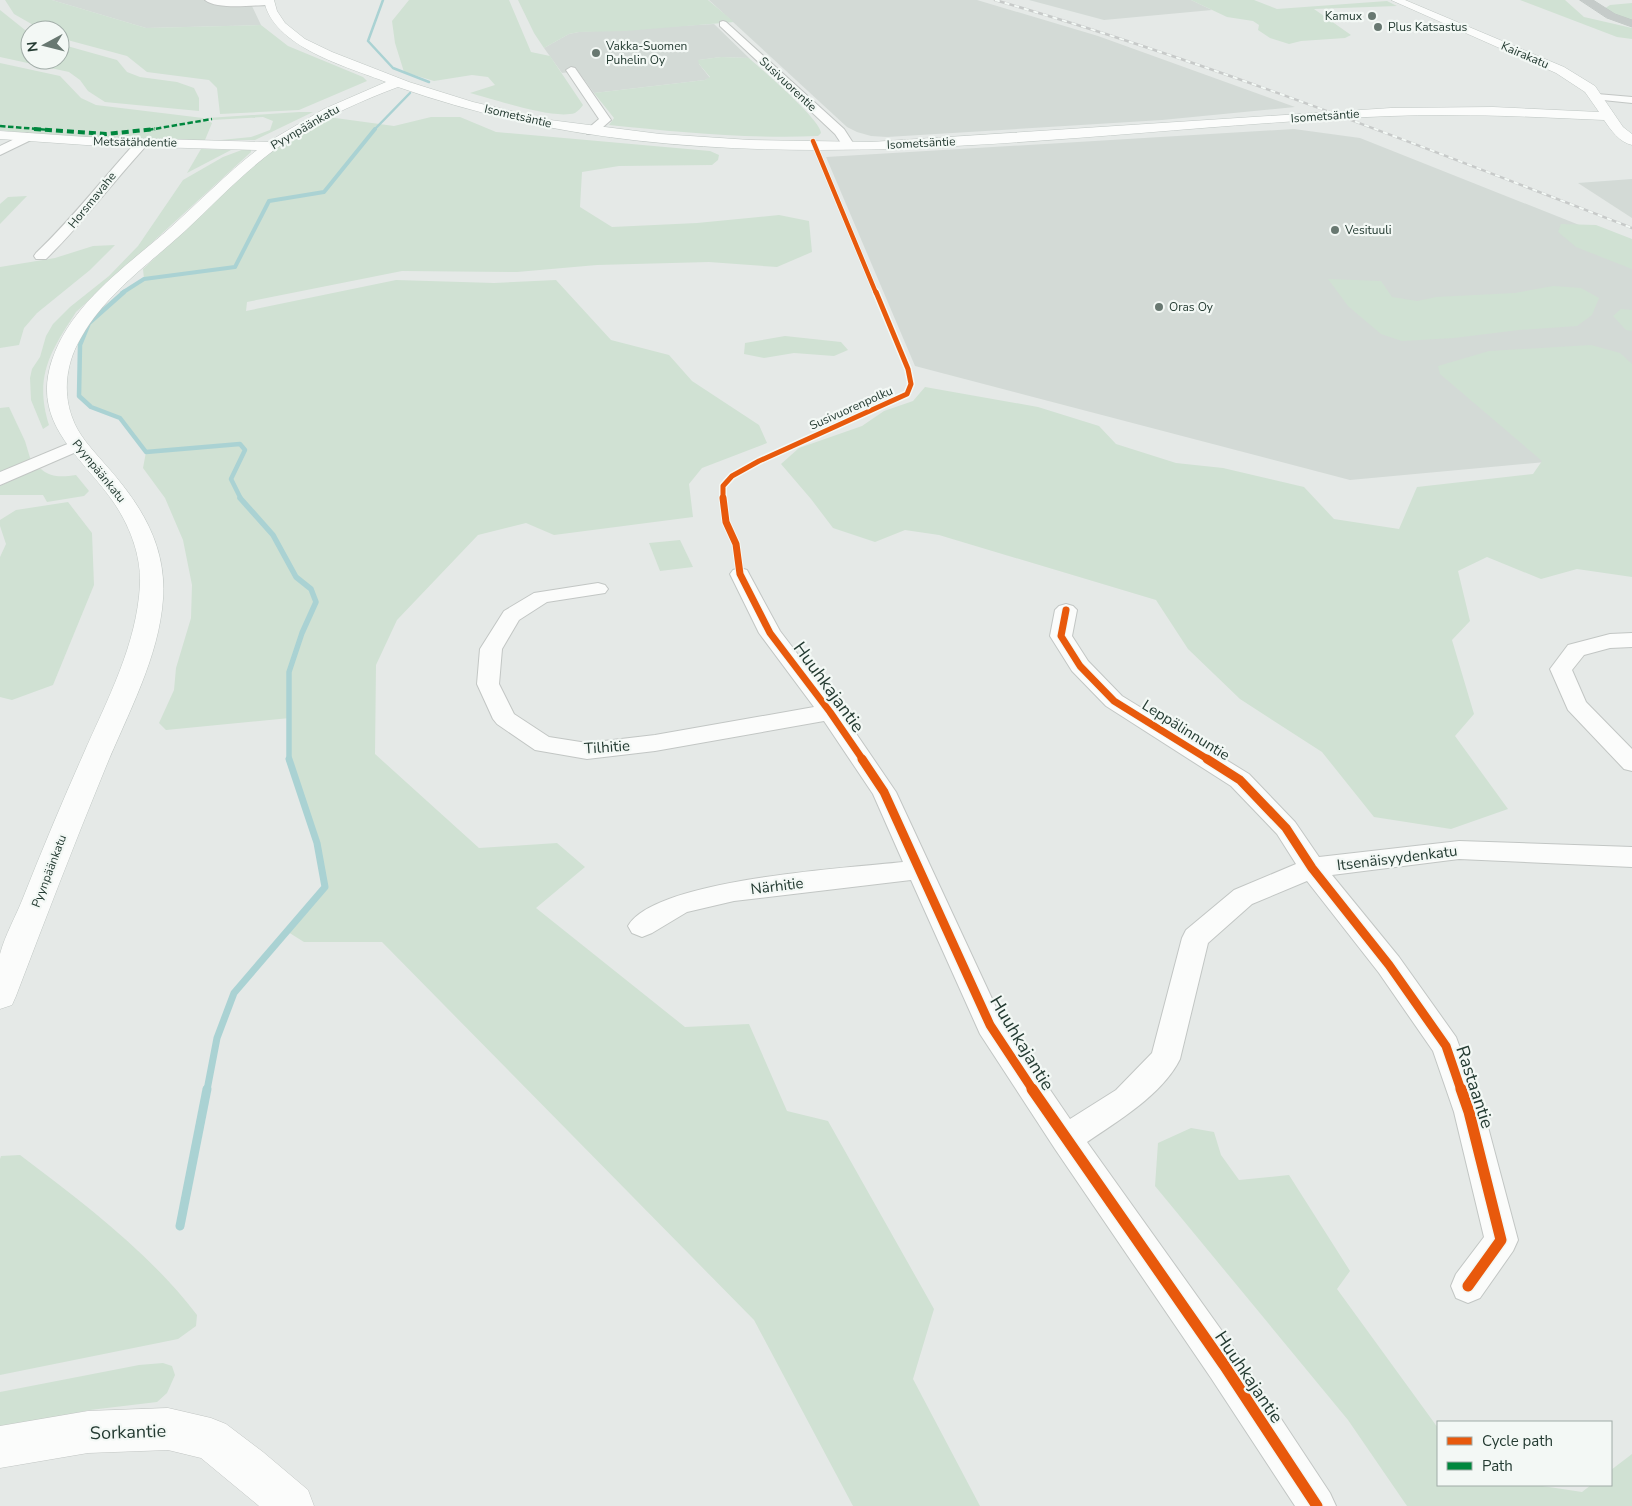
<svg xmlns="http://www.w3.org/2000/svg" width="1632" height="1506" font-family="'Nunito Sans',sans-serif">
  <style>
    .built { fill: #d3dad6 }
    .green { fill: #d0e1d3 }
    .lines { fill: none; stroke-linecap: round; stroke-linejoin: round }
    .stream-far5 { stroke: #aad2d3; stroke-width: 2.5 }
    .stream-far4 { stroke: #aad2d3; stroke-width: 4 }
    .stream-far3 { stroke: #aad2d3; stroke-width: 4.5 }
    .stream-far2 { stroke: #aad2d3; stroke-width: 5.5 }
    .stream-far1 { stroke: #aad2d3; stroke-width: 7 }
    .stream { stroke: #aad2d3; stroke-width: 9 }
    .minor-casing { stroke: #c2c6c4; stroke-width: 2 }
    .tertiary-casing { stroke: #c2c6c4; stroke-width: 1 }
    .secondary-casing { stroke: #c0c7c4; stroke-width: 1 }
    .trunk-casing { stroke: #c1c8c5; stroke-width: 1 }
    .minor { fill: #fbfcfb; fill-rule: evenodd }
    .tertiary { fill: #fbfcfb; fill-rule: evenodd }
    .secondary { fill: #fbfcfb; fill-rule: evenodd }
    .trunk { fill: #c5cbc9; fill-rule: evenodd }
    .rail-casing { stroke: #c7cac9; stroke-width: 2.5 }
    .rail { stroke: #f3f8f5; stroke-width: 2; stroke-dasharray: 5; stroke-linecap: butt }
    .quiet-far1 { stroke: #00873e; stroke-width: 2.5; stroke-dasharray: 5.5 2.5; stroke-linecap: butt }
    .quiet { stroke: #00873e; stroke-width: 4; stroke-dasharray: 7 4; stroke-linecap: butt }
    .cycleway-far4-casing { stroke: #f3f8f5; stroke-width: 6 }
    .cycleway-far3-casing { stroke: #f3f8f5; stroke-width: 8 }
    .cycleway-far2-casing { stroke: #f3f8f5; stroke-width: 9 }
    .cycleway-far1-casing { stroke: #f3f8f5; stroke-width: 12 }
    .cycleway-casing { stroke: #f3f8f5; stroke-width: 14 }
    .cycleway-far4 { stroke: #e8590c; stroke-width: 4.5 }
    .cycleway-far3 { stroke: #e8590c; stroke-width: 5 }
    .cycleway-far2 { stroke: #e8590c; stroke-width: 7 }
    .cycleway-far1 { stroke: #e8590c; stroke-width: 9 }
    .cycleway { stroke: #e8590c; stroke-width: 11 }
    .poi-dot { fill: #687871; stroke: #f3f8f5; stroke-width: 2 }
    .labels { text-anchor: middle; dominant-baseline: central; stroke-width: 4.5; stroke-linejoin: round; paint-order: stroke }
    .far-poi-label { font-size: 12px; fill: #243b32; stroke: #f3f8f5; text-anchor: start }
    .far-street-label { font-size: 12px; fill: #243b32; stroke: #f3f8f5 }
    .street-label { font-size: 15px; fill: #243b32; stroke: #f3f8f5 }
    .near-street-label { font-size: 18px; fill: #243b32; stroke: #f3f8f5 }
  </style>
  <rect width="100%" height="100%" fill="#e5e9e7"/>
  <g class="built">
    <polygon points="52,0 254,0 252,6 261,25 146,28"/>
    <polygon points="709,0 977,0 1098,36 1295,107 1162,120 887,137 871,136 857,132 847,127"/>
    <polygon points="1029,0 1191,0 1212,10 1104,20"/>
    <polygon points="714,24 749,58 721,57 699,60 699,64 710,78 705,80 594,93 578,71 562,73 544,48 569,34 579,32"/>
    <polygon points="1294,129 1360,138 1632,246 1632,454 1350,480 915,366 826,157"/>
    <polygon points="1632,179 1632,218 1578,183"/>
  </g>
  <g class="green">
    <polygon points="5,0 52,0 146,28 261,25 288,46 363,77 367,81 299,110 220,114 217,88 209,80 147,72 127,56 60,38 60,30 42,30 14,14"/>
    <path d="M 409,0 L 509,0 L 531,52 L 550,56 L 583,105 C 581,108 578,111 575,113 C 553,120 494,99 470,93 L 495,85 L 488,77 L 472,75 L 434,81 L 404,72 L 395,43 L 392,21 Z"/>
    <polygon points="518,0 708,0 734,22 626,31 579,32 569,34 544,48 534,33"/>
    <polygon points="1191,0 1254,0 1277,9 1387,1 1397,6 1314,9 1351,35 1345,38 1301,41 1289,44 1270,38 1258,30 1259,25 1253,21 1227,17"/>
    <polygon points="1520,0 1565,0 1584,17 1632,28 1632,39 1617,37"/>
    <polygon points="1632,3 1632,22 1604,9 1610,5"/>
    <polygon points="0,10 30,34 30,60 60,60 60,44 117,60 127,72 140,77 177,82 194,88 199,98 199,111 105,102 88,91 80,80 69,72 0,57"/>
    <path d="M 721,57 L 749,58 C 762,70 820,119 821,133 L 818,136 C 748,139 678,132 609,125 L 614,118 L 594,93 L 705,80 L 710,77 L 699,64 L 698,60 Z"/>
    <path d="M 0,63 L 60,76 L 81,98 L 96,105 L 203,118 L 212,123 L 205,140 C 137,139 68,139 0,130 Z"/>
    <polygon points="299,112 313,112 255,140 221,140 251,137 270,130 273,121 263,117 212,120 207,118"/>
    <path d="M 328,117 L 394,126 L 431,117 L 460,117 L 496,132 L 710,151 L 719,155 L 718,160 L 712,165 L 619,166 L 582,172 L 580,207 L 612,227 L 697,223 L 779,215 L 809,221 L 812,252 L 777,267 L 709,262 L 597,265 L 517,272 L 402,271 L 247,302 L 246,311 L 396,280 L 494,283 L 556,280 L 611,340 L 669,355 L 692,381 L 759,425 L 767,443 L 702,468 L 689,484 L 693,517 L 554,535 L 526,523 L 478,535 L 397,620 L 376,665 L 375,754 L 479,848 L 557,843 L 585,867 L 536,908 L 685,1027 L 749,1024 L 787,1111 L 828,1121 L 934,1309 L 913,1379 L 980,1506 L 853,1506 L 754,1320 L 382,942 L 304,942 L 288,932 L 325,887 L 317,843 L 288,756 L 290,718 L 166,730 L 159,723 L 174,690 L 176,668 L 191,618 L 192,585 L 183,540 L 165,498 L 143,468 L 146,452 L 120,418 L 91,407 L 79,396 L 80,345 L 89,323 L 122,293 L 144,279 L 143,269 C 189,227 232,180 282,144 C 296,134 313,126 328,117 Z"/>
    <path d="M 247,148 L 251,150 L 251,152 L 76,312 C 50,352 34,377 49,425 L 43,429 L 31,400 L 30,378 L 32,369 L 40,357 L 46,336 L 53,324 L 70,307 L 109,276 L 138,246 L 183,180 L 223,157 Z"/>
    <polygon points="201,149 231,150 187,173"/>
    <polygon points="27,196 0,224 0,204 8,197"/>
    <polygon points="1561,224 1596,225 1632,239 1632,269 1576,247 1558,232"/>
    <polygon points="115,245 90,270 37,313 24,328 19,345 0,348 0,267 55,258 93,246"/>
    <polygon points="1328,279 1381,281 1392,297 1417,301 1436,297 1515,293 1553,286 1581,288 1599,298 1592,315 1577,326 1519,330 1454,338 1402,341 1381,334 1348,306"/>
    <polygon points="1621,309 1632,310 1632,331 1626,330 1613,316"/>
    <polygon points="785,336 841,342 848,350 834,356 794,353 764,358 744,354 745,343"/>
    <polygon points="1591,345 1620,353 1632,364 1632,577 1577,569 1541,579 1487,557 1458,571 1470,621 1452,640 1474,714 1455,736 1508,809 1451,829 1374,817 1322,752 1240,699 1188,649 1156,600 939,535 905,530 875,542 833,528 811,499 781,464 799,448 862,426 884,411 913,401 925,387 1038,407 1099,426 1116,444 1176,463 1223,468 1304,487 1334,519 1399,529 1417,487 1533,474 1542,461 1440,374 1438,366 1489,351"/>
    <polygon points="9,407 25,441 31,461 0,473 0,408"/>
    <path d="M 41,469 C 51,478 63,477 76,475 L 89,491 L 84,496 L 47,502 L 43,495 L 0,495 L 0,486 L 33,470 Z"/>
    <polygon points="68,502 92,533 94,585 53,685 12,700 0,697 0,557 6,544 0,526 0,520 16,510"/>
    <polygon points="680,540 693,567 660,571 649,543"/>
    <polygon points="1191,1128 1214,1132 1221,1155 1239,1180 1289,1175 1350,1271 1337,1289 1438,1428 1438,1485 1536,1485 1582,1492 1591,1485 1611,1485 1611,1470 1632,1454 1632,1506 1407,1506 1348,1420 1155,1186 1158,1143"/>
    <path d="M 20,1155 C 83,1203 148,1251 197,1315 L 196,1326 L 178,1339 L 0,1375 L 0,1159 L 1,1156 Z"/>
    <polygon points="163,1363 172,1366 175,1375 167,1393 157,1402 90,1410 0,1429 0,1392 139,1365"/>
  </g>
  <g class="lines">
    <g class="stream-far5">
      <polyline points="383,0 368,41 393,68 429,82"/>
      <polyline points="374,130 410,93"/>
    </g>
    <polyline class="stream-far4" points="122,293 144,279 235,267 269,201 324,192 375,129"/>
    <polyline class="stream-far3" points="124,292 89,323 80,345 79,396 91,407 120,418 146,452 240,444 245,450 231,479 241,499"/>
    <polyline class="stream-far2" points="240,498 273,535 296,577 311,589 316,602 302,633 289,672 289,760"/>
    <polyline class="stream-far1" points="207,1090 217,1038 234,993 325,887 317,843 289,759"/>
    <polyline class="stream" points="180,1226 207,1089"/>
    <defs>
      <g id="minor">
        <path d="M 205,0 L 272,0 L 274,2 L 269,5 C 253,5 217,10 205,0 Z"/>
        <polygon points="723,21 726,22 844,129 855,146 853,149 845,149 835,134 720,26 720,22"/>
        <polygon points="571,67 575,68 611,120 595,134 587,134 585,131 599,119 566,70"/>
        <polygon points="1597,94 1632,97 1632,103 1593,99 1591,97"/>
        <polygon points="27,133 33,137 31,140 0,155 0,146"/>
        <path d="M 142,139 L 148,143 L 146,146 C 112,183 82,224 46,259 L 36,259 L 34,256 L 36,253 C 73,218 103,178 138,140 Z"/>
        <polygon points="77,440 83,441 86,445 83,449 0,485 0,472"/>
        <path d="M 740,568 L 747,570 L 780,631 L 838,707 L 896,792 L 1001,1018 L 1070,1119 L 1116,1090 L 1152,1053 L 1182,938 L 1186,930 L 1234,890 L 1296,864 L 1277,834 L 1231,786 L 1106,706 L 1072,671 L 1050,636 L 1055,610 L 1059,606 L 1066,604 L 1073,606 L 1077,610 L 1072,636 L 1088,661 L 1122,696 L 1249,774 L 1295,822 L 1319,857 L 1459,841 L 1632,847 L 1632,867 L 1459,859 L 1332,875 L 1399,957 L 1456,1037 L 1484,1112 L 1518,1240 L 1513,1251 L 1480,1298 L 1468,1303 L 1456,1298 L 1451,1286 L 1456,1274 L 1484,1237 L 1454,1112 L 1433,1051 L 1379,973 L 1307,881 L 1252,904 L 1208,943 L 1180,1059 C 1163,1094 1118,1121 1087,1142 L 1237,1352 L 1330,1493 L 1336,1506 L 1295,1506 L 1211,1378 L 1055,1149 L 980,1034 L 911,880 L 734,901 L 687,912 L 652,933 L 642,937 L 632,933 L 628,926 C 654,879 849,868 903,862 L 873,794 L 824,721 L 655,751 L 587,759 L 535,750 L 497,724 L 493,719 L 477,684 L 480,649 L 504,611 L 534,593 L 598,583 L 605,585 L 608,589 L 605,593 L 547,602 L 519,620 L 502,649 L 499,684 L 514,714 L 549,737 L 587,743 L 655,735 L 814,707 L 759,633 L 730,574 L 733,570 Z"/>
        <polygon points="1632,633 1632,647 1610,648 1584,655 1572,670 1586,702 1632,749 1632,771 1624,769 1568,710 1550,669 1568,645 1610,634"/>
      </g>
      <polygon id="tertiary" points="168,1408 211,1418 226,1424 263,1452 308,1490 314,1506 259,1506 201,1458 168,1450 88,1453 0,1468 0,1426 88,1411"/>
      <path id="secondary" d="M 264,0 L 274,0 L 277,11 L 285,23 L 305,39 L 332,52 L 409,82 L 473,102 L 550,120 L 660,134 L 750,140 L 871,142 L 1391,108 L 1493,107 L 1599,112 L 1585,92 L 1556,73 L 1391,0 L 1405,0 L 1564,67 L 1595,86 L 1623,127 L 1632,134 L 1632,145 C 1619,142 1611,130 1604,120 C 1533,117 1462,113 1391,116 C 1062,129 717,200 398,87 C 363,100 328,116 296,135 C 254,161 220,198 185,231 C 149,264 107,293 82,336 C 67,360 62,390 72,417 C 78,435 92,449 104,463 C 139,502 167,544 163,599 C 159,658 127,715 105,769 C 74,844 45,920 16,996 L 12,1005 L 0,1009 C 0,993 0,969 0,954 C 5,935 16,916 23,898 C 42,850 62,802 83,755 C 107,700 137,645 140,584 C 141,554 129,524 112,500 C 80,455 31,423 52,360 C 71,303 128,265 171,227 C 200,201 226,174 257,150 L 86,145 L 0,139 L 0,131 L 86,137 L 268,142 L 324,109 L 386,82 C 348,67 272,47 264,0 Z"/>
      <polygon id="trunk" points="1580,0 1593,0 1615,14 1632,20 1632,27 1607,18"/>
    </defs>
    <use href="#minor" class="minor-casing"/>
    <use href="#tertiary" class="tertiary-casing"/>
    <use href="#secondary" class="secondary-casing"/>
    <use href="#trunk" class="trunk-casing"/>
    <use href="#minor" class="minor"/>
    <use href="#tertiary" class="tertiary"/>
    <use href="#secondary" class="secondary"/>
    <use href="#trunk" class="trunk"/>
    <defs>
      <path id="rail" d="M 995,0 C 1212,63 1421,146 1632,228"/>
    </defs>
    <use href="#rail" class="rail-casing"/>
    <use href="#rail" class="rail"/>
    <g class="quiet-far1">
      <polyline points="0,126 50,130"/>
      <polyline points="148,130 212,119"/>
    </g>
    <polyline class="quiet" points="34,129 106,134 155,129"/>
    <defs>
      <polyline id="cycleway-far4" points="813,141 876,293"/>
      <polyline id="cycleway-far3" points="723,499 723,486 732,476 759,461 907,394 911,384 908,369 876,292"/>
      <g id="cycleway-far2">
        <polyline points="723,498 726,522 736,544 740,574 770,633 830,712 863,760"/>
        <polyline points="1066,610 1061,636 1080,666 1114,701 1209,760"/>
      </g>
      <g id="cycleway-far1">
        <polyline points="862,759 884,792 990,1025 1033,1090"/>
        <polyline points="1207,759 1240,780 1286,828 1312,868 1389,965 1446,1046 1461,1090"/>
      </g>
      <g id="cycleway">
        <polyline points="1032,1089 1224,1365 1317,1506"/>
        <polyline points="1461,1089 1469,1112 1501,1240 1468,1286"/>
      </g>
    </defs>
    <use href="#cycleway-far4" class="cycleway-far4-casing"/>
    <use href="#cycleway-far3" class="cycleway-far3-casing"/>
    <use href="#cycleway-far2" class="cycleway-far2-casing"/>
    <use href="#cycleway-far1" class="cycleway-far1-casing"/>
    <use href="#cycleway" class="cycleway-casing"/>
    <use href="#cycleway-far4" class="cycleway-far4"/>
    <use href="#cycleway-far3" class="cycleway-far3"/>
    <use href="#cycleway-far2" class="cycleway-far2"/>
    <use href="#cycleway-far1" class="cycleway-far1"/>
    <use href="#cycleway" class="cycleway"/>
  </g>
  <g class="poi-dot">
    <circle cx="1372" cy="16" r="5"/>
    <circle cx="1378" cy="27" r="5"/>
    <circle cx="596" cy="53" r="5"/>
    <circle cx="1335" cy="230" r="5"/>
    <circle cx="1159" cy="307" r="5"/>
  </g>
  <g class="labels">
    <g class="far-poi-label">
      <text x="1362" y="16" text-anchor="end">Kamux</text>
      <text x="1388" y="27">Plus Katsastus</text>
      <text x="606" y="46">Vakka-Suomen<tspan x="606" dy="14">Puhelin Oy</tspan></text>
      <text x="1345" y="230">Vesituuli</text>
      <text x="1169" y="307">Oras Oy</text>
    </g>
    <g class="far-street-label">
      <text transform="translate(1525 55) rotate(23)">Kairakatu</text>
      <text transform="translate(788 84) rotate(43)">Susivuorentie</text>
      <text transform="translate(518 116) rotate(13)">Isometsäntie</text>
      <text transform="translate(1325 116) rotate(-4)">Isometsäntie</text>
      <text transform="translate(305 127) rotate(-30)">Pyynpäänkatu</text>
      <text transform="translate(135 142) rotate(1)">Metsätähdentie</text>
      <text transform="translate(921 143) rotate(-3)">Isometsäntie</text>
      <text transform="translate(92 200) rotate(-51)">Horsmavahe</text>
      <text transform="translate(851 408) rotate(-24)">Susivuorenpolku</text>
      <text transform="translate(99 471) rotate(51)">Pyynpäänkatu</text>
      <text transform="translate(49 871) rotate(-69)">Pyynpäänkatu</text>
    </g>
    <g class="street-label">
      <text transform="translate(1186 730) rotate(32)">Leppälinnuntie</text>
      <text transform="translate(607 747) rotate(-4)">Tilhitie</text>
      <text transform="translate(1397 858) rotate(-7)">Itsenäisyydenkatu</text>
      <text transform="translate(777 886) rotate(-7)">Närhitie</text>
    </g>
    <g class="near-street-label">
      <text transform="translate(829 687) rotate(54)">Huuhkajantie</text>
      <text transform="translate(1022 1043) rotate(59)">Huuhkajantie</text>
      <text transform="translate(1475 1087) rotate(72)">Rastaantie</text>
      <text transform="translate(1249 1377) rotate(56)">Huuhkajantie</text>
      <text transform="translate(128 1432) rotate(-2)">Sorkantie</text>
    </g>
  </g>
  <rect x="1437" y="1421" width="175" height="65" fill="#f3f8f5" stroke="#a0aca7"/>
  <rect x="1447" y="1437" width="25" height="8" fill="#e8590c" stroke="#a0aca7"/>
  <text x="1482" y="1446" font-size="15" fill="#243b32">Cycle path</text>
  <rect x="1447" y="1462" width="25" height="8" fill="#00873e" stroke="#a0aca7"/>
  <text x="1482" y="1471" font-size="15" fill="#243b32">Path</text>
  <g transform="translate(45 45) rotate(263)"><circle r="24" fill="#f3f8f5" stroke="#a0aca7"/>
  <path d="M0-4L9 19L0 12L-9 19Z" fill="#687871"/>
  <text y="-8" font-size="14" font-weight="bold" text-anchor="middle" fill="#243b32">N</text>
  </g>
</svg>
